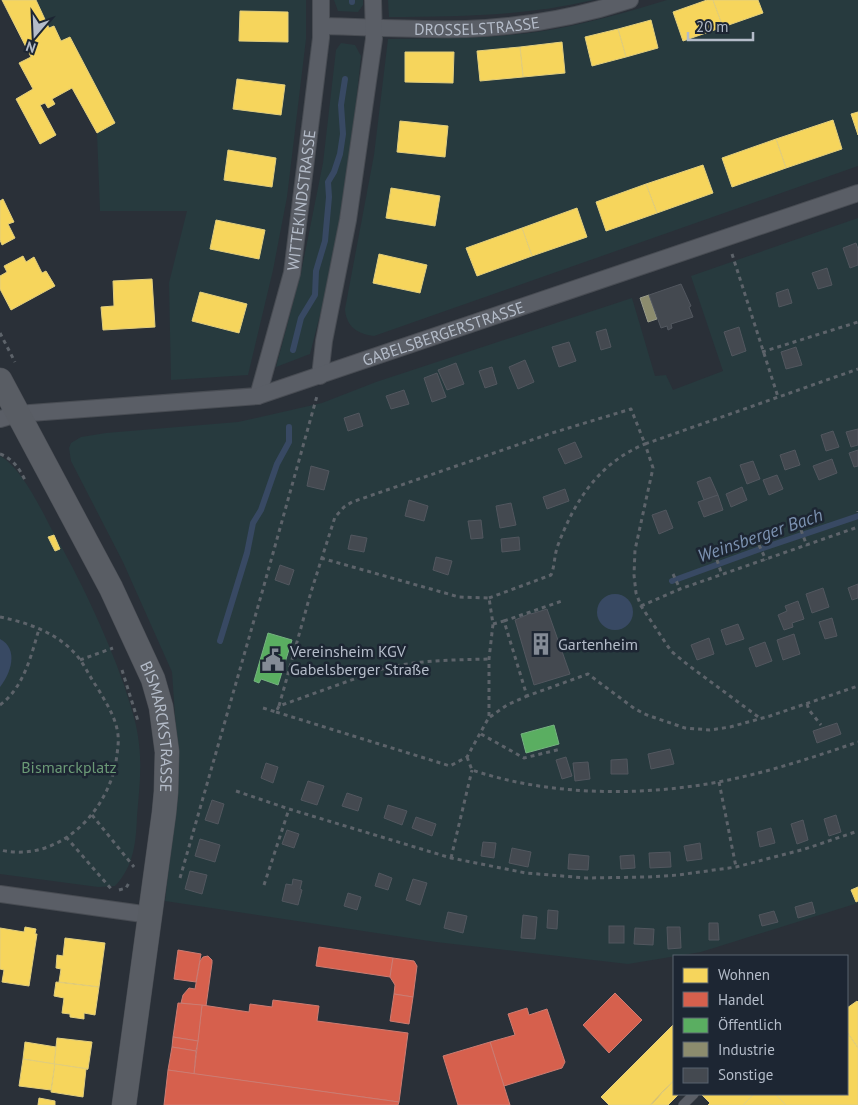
<svg xmlns="http://www.w3.org/2000/svg" width="858" height="1105" font-family="'PT Sans',sans-serif">
  <style>
    .green { fill: #273a3e }
    .water { fill: #384963 }
    .homes { fill: #f6d55c; stroke: #e2ce7d }
    .shops { fill: #d6604d; stroke: #cc7c72 }
    .public { fill: #5aae61; stroke: #75b280 }
    .industry { fill: #8c8c6e; stroke: #989a89 }
    .lines { fill: none; stroke-linecap: round; stroke-linejoin: round }
    .stream { stroke: #384963; stroke-width: 6 }
    .building { fill: #444950; stroke: #52575f }
    .service-casing { stroke: #484c53; stroke-width: 10 }
    .minor-casing { stroke: #484c53; stroke-width: 18 }
    .secondary-casing { stroke: #484c53; stroke-width: 25 }
    .path { stroke: #5d636a; stroke-width: 3; stroke-dasharray: 4 4; stroke-linecap: butt }
    .service { stroke: #5a5e66; stroke-width: 9 }
    .minor { stroke: #5a5e66; stroke-width: 16 }
    .secondary { stroke: #595d64; stroke-width: 24 }
    .labels { text-anchor: middle; dominant-baseline: central; stroke-width: 5; stroke-linejoin: round; paint-order: stroke }
    .street-label { font-size: 16px; fill: #b4bcc9; stroke: #1d2633 }
    .poi-label { font-size: 16px; fill: #b4bcc9; stroke: #1d2633; text-anchor: start }
    .park-label { font-size: 16px; fill: #6b9a76; stroke: #1d2633 }
    .water-label { font-size: 18px; font-style: italic; fill: #7c92b1; stroke: #1d2633 }
  </style>
  <rect width="100%" height="100%" fill="#2a3038"/>
  <g class="green">
    <polygon points="36,0 306,0 306,39 287,197 273,270 248,375 171,380 169,283 187,211 100,211 97,133 115,123 70,37 61,41 49,28"/>
    <polygon points="334,0 363,0 363,5 358,12 338,11"/>
    <path d="M 388,0 L 593,0 C 526,16 458,17 389,17 Z"/>
    <path d="M 667,0 L 858,0 L 858,166 L 374,336 C 357,334 346,326 345,309 L 374,155 L 388,39 C 438,38 488,39 537,32 C 582,25 625,13 667,0 Z"/>
    <polygon points="341,43 355,45 361,56 351,152 334,260 310,354 276,367 301,273 323,163 336,50"/>
    <polygon points="858,218 858,903 701,952 628,964 436,942 165,901 176,805 178,758 172,672 123,562 71,461 69,448 71,443 81,437 106,433 238,422 322,403 376,382 632,298 655,376 666,375 673,390 723,371 691,276"/>
    <path d="M 0,456 C 21,467 41,509 52,530 C 80,579 105,631 124,685 C 130,704 137,723 139,744 C 142,768 139,792 137,816 C 136,842 134,866 115,886 L 98,887 L 0,874 Z"/>
  </g>
  <g class="water">
    <circle cx="615" cy="612" r="18"/>
    <path d="M 0,639 C 19,649 11,673 0,687 Z"/>
  </g>
  <g class="homes">
    <polygon points="2,0 36,0 49,28 54,26 61,41 70,37 115,123 97,133 72,88 52,99 55,104 48,108 45,103 40,105 56,135 40,144 16,99 33,89 19,63 31,57"/>
    <polygon points="707,0 713,0 723,27 683,41 673,12"/>
    <polygon points="713,0 758,0 763,13 723,27"/>
    <polygon points="240,11 288,12 288,42 239,41"/>
    <polygon points="651,20 658,48 626,57 618,29"/>
    <polygon points="618,29 626,57 592,66 585,37"/>
    <polygon points="562,42 565,73 523,77 520,47"/>
    <polygon points="520,47 523,77 480,81 477,51"/>
    <polygon points="405,52 454,52 453,83 405,82"/>
    <polygon points="237,79 285,85 281,115 233,109"/>
    <polygon points="858,112 858,135 851,114"/>
    <polygon points="833,120 842,149 786,168 776,139"/>
    <polygon points="400,121 448,126 445,157 397,152"/>
    <polygon points="776,139 786,168 732,187 722,158"/>
    <polygon points="228,150 276,158 272,187 224,180"/>
    <polygon points="703,165 713,193 657,213 646,184"/>
    <polygon points="646,184 657,213 606,231 596,202"/>
    <polygon points="391,188 440,196 435,226 386,218"/>
    <polygon points="3,199 14,222 8,224 15,238 2,245 0,240 0,201"/>
    <polygon points="577,208 587,237 532,256 522,228"/>
    <polygon points="216,220 265,230 259,259 210,249"/>
    <polygon points="522,228 532,256 477,276 466,248"/>
    <polygon points="379,254 427,265 420,293 373,283"/>
    <polygon points="23,256 26,262 34,257 42,273 46,271 55,286 11,310 0,289 0,276 7,272 4,266"/>
    <polygon points="152,279 155,327 103,330 101,307 114,306 113,281"/>
    <polygon points="200,292 247,304 239,333 192,321"/>
    <polygon points="54,535 60,549 55,551 48,537"/>
    <polygon points="858,887 858,901 856,902 851,890"/>
    <polygon points="25,927 36,929 35,934 37,934 29,986 2,982 4,970 0,969 0,928 24,932"/>
    <polygon points="65,938 105,943 99,987 59,982 61,969 56,968 57,955 63,956"/>
    <polygon points="56,982 99,987 95,1015 84,1013 84,1019 70,1017 70,1014 62,1013 64,998 54,996"/>
    <polygon points="857,1001 858,1002 858,1048 847,1032 847,1008"/>
    <polygon points="674,1024 674,1080 650,1105 609,1105 601,1097"/>
    <polygon points="847,1032 858,1048 858,1105 786,1105 775,1094 847,1094"/>
    <polygon points="57,1038 92,1042 88,1069 54,1064"/>
    <polygon points="25,1042 56,1047 54,1064 23,1059"/>
    <polygon points="23,1059 55,1064 51,1090 19,1086"/>
    <polygon points="55,1064 88,1069 86,1069 83,1097 51,1092"/>
    <polygon points="674,1080 674,1094 679,1094 668,1105 651,1105"/>
    <polygon points="703,1094 754,1094 743,1105 708,1105 710,1103 702,1095"/>
    <polygon points="754,1094 775,1094 786,1105 743,1105"/>
    <polygon points="39,1098 55,1101 55,1105 38,1105"/>
  </g>
  <g class="shops">
    <polygon points="319,947 393,958 390,977 316,966"/>
    <polygon points="178,950 201,954 196,982 174,979"/>
    <polygon points="208,956 212,960 212,963 206,1006 181,1003 183,995 189,988 195,989 200,961 203,957"/>
    <polygon points="393,958 414,961 417,966 413,997 394,994 395,985 390,977"/>
    <polygon points="615,993 642,1020 609,1053 583,1025"/>
    <polygon points="394,994 413,997 409,1024 390,1021"/>
    <polygon points="273,1000 319,1006 317,1021 408,1033 399,1102 194,1074 202,1005 249,1012 250,1004 272,1007"/>
    <polygon points="178,1003 202,1005 198,1041 173,1037"/>
    <polygon points="527,1008 529,1015 547,1009 565,1062 562,1068 504,1086 490,1042 515,1035 508,1014"/>
    <polygon points="173,1037 198,1041 196,1051 172,1047"/>
    <polygon points="490,1042 510,1105 458,1105 443,1056"/>
    <polygon points="172,1047 196,1051 194,1074 168,1070"/>
    <polygon points="168,1070 399,1102 398,1105 164,1105"/>
  </g>
  <g class="public">
    <polygon points="268,633 292,640 278,685 261,679 259,683 254,681"/>
    <polygon points="554,725 559,744 526,753 521,734"/>
  </g>
  <polygon class="industry" points="649,295 657,319 648,322 640,298"/>
  <g class="lines">
    <g class="stream">
      <polyline points="352,0 352,2"/>
      <polyline points="293,350 301,318 315,295 316,271 325,241 329,197 328,182 334,172 340,154 343,134 341,105 345,79"/>
      <polyline points="672,581 760,549 858,516"/>
      <polyline points="220,641 247,553 253,523 261,510 277,464 289,442 289,427"/>
    </g>
  </g>
  <g class="building">
    <polygon points="856,243 858,249 858,265 850,268 843,248"/>
    <polygon points="827,268 832,285 818,289 812,273"/>
    <polygon points="681,284 691,306 689,307 693,317 671,324 672,328 668,330 667,326 661,328 649,295"/>
    <polygon points="788,289 792,303 779,307 776,293"/>
    <polygon points="739,327 746,351 732,356 724,332"/>
    <polygon points="606,329 611,347 601,350 596,332"/>
    <polygon points="569,342 576,361 559,367 552,347"/>
    <polygon points="796,347 802,365 786,369 781,352"/>
    <polygon points="525,360 534,382 518,389 509,367"/>
    <polygon points="456,363 464,384 447,390 438,370"/>
    <polygon points="492,367 497,384 485,388 479,371"/>
    <polygon points="437,373 446,397 432,402 424,378"/>
    <polygon points="404,390 409,404 391,409 386,396"/>
    <polygon points="359,413 363,426 348,431 344,418"/>
    <polygon points="858,429 858,445 851,447 846,432"/>
    <polygon points="833,431 839,447 826,451 821,435"/>
    <polygon points="575,442 582,457 565,464 558,449"/>
    <polygon points="795,450 800,465 785,470 780,455"/>
    <polygon points="858,450 858,466 854,467 849,453"/>
    <polygon points="832,459 837,473 819,480 813,466"/>
    <polygon points="753,461 760,479 747,484 740,465"/>
    <polygon points="311,466 329,471 324,490 307,486"/>
    <polygon points="777,475 783,489 769,495 763,480"/>
    <polygon points="710,477 718,495 704,500 697,482"/>
    <polygon points="742,487 747,500 731,507 726,494"/>
    <polygon points="565,489 569,501 547,509 543,497"/>
    <polygon points="718,495 723,510 704,517 698,502"/>
    <polygon points="409,500 428,506 424,521 405,516"/>
    <polygon points="511,503 516,525 500,528 496,506"/>
    <polygon points="666,510 673,528 659,534 652,515"/>
    <polygon points="481,520 483,538 471,539 468,521"/>
    <polygon points="351,535 367,538 364,552 348,549"/>
    <polygon points="519,537 520,550 502,552 501,539"/>
    <polygon points="436,557 452,561 448,575 433,570"/>
    <polygon points="280,565 294,570 289,585 275,580"/>
    <polygon points="858,584 858,598 852,600 848,588"/>
    <polygon points="823,588 829,607 812,613 806,594"/>
    <polygon points="798,601 804,619 792,623 793,627 784,630 778,615 787,611 785,606"/>
    <polygon points="547,609 570,674 534,685 515,620 531,613 531,614"/>
    <polygon points="832,618 837,636 825,639 819,622"/>
    <polygon points="738,624 744,639 726,645 721,630"/>
    <polygon points="794,634 800,654 783,660 777,640"/>
    <polygon points="709,638 714,654 697,660 691,645"/>
    <polygon points="765,642 772,661 756,667 749,648"/>
    <polygon points="837,723 841,734 817,743 813,731"/>
    <polygon points="670,749 674,764 651,769 648,754"/>
    <polygon points="566,757 572,776 562,779 556,760"/>
    <polygon points="627,759 628,774 611,774 611,760"/>
    <polygon points="588,762 590,779 575,781 573,763"/>
    <polygon points="266,763 278,767 273,783 261,778"/>
    <polygon points="308,781 324,786 317,805 301,800"/>
    <polygon points="347,793 362,798 358,811 342,806"/>
    <polygon points="212,800 224,804 218,824 205,820"/>
    <polygon points="388,805 407,811 402,825 384,818"/>
    <polygon points="836,815 841,832 829,836 824,819"/>
    <polygon points="416,817 436,824 432,836 412,828"/>
    <polygon points="803,820 808,840 797,844 791,824"/>
    <polygon points="771,828 775,843 760,847 757,832"/>
    <polygon points="287,830 299,834 294,848 282,844"/>
    <polygon points="200,839 220,845 215,862 195,856"/>
    <polygon points="483,842 496,843 494,858 481,856"/>
    <polygon points="700,843 702,859 687,861 684,846"/>
    <polygon points="512,848 531,852 528,867 509,863"/>
    <polygon points="670,852 671,867 650,868 649,853"/>
    <polygon points="569,854 589,856 588,870 568,869"/>
    <polygon points="634,855 635,868 621,869 620,856"/>
    <polygon points="190,871 207,875 202,894 185,889"/>
    <polygon points="379,873 392,878 388,890 375,886"/>
    <polygon points="293,879 302,881 300,889 302,890 298,905 282,901 286,884 292,885"/>
    <polygon points="413,879 427,883 420,905 406,900"/>
    <polygon points="348,893 361,897 357,910 344,906"/>
    <polygon points="812,902 815,913 798,918 795,907"/>
    <polygon points="548,910 558,911 557,929 547,928"/>
    <polygon points="774,911 778,922 762,926 759,915"/>
    <polygon points="448,912 467,916 463,933 444,928"/>
    <polygon points="523,915 537,917 535,939 521,938"/>
    <polygon points="709,923 718,923 719,940 709,940"/>
    <rect x="609" y="926" width="15" height="17"/>
    <polygon points="667,927 680,927 681,948 668,949"/>
    <polygon points="635,928 654,929 653,945 634,944"/>
  </g>
  <g class="lines">
    <defs>
      <polyline id="service" points="683,1105 694,1094"/>
      <g id="minor">
        <path id="s1" d="M 322,26 C 370,27 418,30 466,29 C 521,27 578,17 630,0"/>
        <polyline points="320,376 324,341 348,220 374,39 373,0"/>
        <path id="s2" d="M 258,396 L 292,273 L 321,38 L 321,0"/>
        <path id="s3" d="M 0,419 L 17,414 L 258,396 L 858,193"/>
        <polyline points="0,894 150,915"/>
      </g>
      <g id="secondary">
        <path id="s4" d="M 0,380 L 111,588 L 153,679 L 161,707 L 167,752 L 166,792 L 164,813 L 124,1105"/>
      </g>
    </defs>
    <use href="#service" class="service-casing"/>
    <use href="#minor" class="minor-casing"/>
    <use href="#secondary" class="secondary-casing"/>
    <g class="path">
      <polyline points="732,254 778,397"/>
      <polyline points="0,333 15,362"/>
      <polyline points="762,352 858,322"/>
      <path d="M 0,454 C 13,459 19,468 25,480"/>
      <polyline points="858,511 858,512"/>
      <polyline points="801,530 807,546"/>
      <polyline points="759,545 766,560"/>
      <polyline points="717,560 722,575"/>
      <polyline points="673,574 680,589"/>
      <path d="M 489,598 L 551,575 C 555,566 554,555 558,545 C 575,500 599,463 645,444 L 653,468 L 635,550 L 634,575 L 636,593 L 641,606 L 671,651 L 688,665 L 761,719"/>
      <polyline points="641,606 680,589 858,527"/>
      <path d="M 0,617 C 30,623 63,635 81,661 C 87,670 91,679 97,687 C 106,703 116,717 118,735 C 119,744 117,753 116,762 C 106,815 57,863 0,850"/>
      <polyline points="504,621 562,601"/>
      <polyline points="493,624 504,621 527,696 588,674 635,709 647,715 685,728 710,730 730,727 770,716 858,686"/>
      <polyline points="80,660 113,648"/>
      <polyline points="122,670 138,721"/>
      <polyline points="807,704 809,710 821,725"/>
      <path d="M 0,705 C 24,687 31,656 39,629"/>
      <polyline points="279,706 311,592 335,517 344,507 352,502 552,433 631,409 645,444 858,369"/>
      <path d="M 263,708 L 276,712 L 279,706 L 382,669 C 417,660 452,660 489,659"/>
      <polyline points="276,712 450,766 467,757 489,717 489,659 493,624 489,598 459,597 321,558"/>
      <polyline points="490,717 507,705 527,696"/>
      <polyline points="481,734 524,758 561,749"/>
      <path d="M 467,757 L 472,770 C 555,798 657,797 742,777 C 781,768 820,755 858,742"/>
      <polyline points="719,782 736,867"/>
      <polyline points="236,791 289,809 451,858 526,873 586,878 647,877 678,875 736,867 805,849 858,831"/>
      <polyline points="92,815 134,867"/>
      <polyline points="66,837 113,891"/>
      <polyline points="451,858 472,770"/>
      <polyline points="180,878 263,589 317,396"/>
      <polyline points="264,885 289,809"/>
      <polyline points="119,890 126,888 130,881"/>
    </g>
    <use href="#service" class="service"/>
    <use href="#minor" class="minor"/>
    <use href="#secondary" class="secondary"/>
  </g>
  <defs>
    <symbol id="building-bare" viewBox="-9 -9 18 18"><path d="M-4-6H4V6H1V3H-1V6H-4ZM-2.5-4.3h1.7v1.8h-1.7ZM.8-4.3h1.7v1.8H.8ZM-2.5-1h1.7V.8h-1.7ZM.8-1h1.7V.8H.8Z" fill="#848b96" stroke="#1d2633" stroke-width="2.5" paint-order="stroke"/></symbol>
    <symbol id="civic-bare" viewBox="-9 -9 18 18"><path d="M-.6-6.5H3V-4.5H.6V-3L4-1V1h2V6H-6V1h2V-1L-.6-3ZM-1.2 2.5V6h2.4V2.5Z" fill="#848b96" stroke="#1d2633" stroke-width="2.5" paint-order="stroke"/></symbol>
  </defs>
  <g fill-rule="evenodd">
    <use href="#building-bare" x="525" y="628" width="32" height="32"/>
    <use href="#civic-bare" x="257" y="644" width="32" height="32"/>
  </g>
  <g class="labels">
    <g class="street-label">
      <text stroke="none"><textPath href="#s1" startOffset="155">DROSSELSTRASSE</textPath></text>
      <text stroke="none"><textPath href="#s2" startOffset="201">WITTEKINDSTRASSE</textPath></text>
      <text stroke="none"><textPath href="#s3" startOffset="455">GABELSBERGERSTRASSE</textPath></text>
      <text stroke="none"><textPath href="#s4" startOffset="384">BISMARCKSTRASSE</textPath></text>
    </g>
    <g class="poi-label">
      <text x="558" y="644">Gartenheim</text>
      <text x="290" y="651">Vereinsheim KGV<tspan x="290" dy="18">Gabelsberger Straße</tspan></text>
    </g>
    <g class="park-label">
      <text x="69" y="767">Bismarckplatz</text>
    </g>
    <g class="water-label">
      <text transform="translate(760 535) rotate(-19)">Weinsberger Bach</text>
    </g>
  </g>
  <rect x="673" y="955" width="175" height="140" fill="#1d2633" stroke="#59626f"/>
  <rect x="683" y="968" width="25" height="15" fill="#f6d55c" stroke="#59626f"/>
  <text x="718" y="980" font-size="15" fill="#b4bcc9">Wohnen</text>
  <rect x="683" y="992" width="25" height="15" fill="#d6604d" stroke="#59626f"/>
  <text x="718" y="1005" font-size="15" fill="#b4bcc9">Handel</text>
  <rect x="683" y="1018" width="25" height="15" fill="#5aae61" stroke="#59626f"/>
  <text x="718" y="1030" font-size="15" fill="#b4bcc9">Öffentlich</text>
  <rect x="683" y="1042" width="25" height="15" fill="#8c8c6e" stroke="#59626f"/>
  <text x="718" y="1055" font-size="15" fill="#b4bcc9">Industrie</text>
  <rect x="683" y="1068" width="25" height="15" fill="#444950" stroke="#59626f"/>
  <text x="718" y="1080" font-size="15" fill="#b4bcc9">Sonstige</text>
  <g transform="translate(35 35) rotate(199)" stroke="#1d2633" stroke-width="4" paint-order="stroke">
  <path d="M0-4L9 19L0 12L-9 19Z" fill="#b4bcc9"/>
  <text y="-8" font-size="14" font-weight="bold" text-anchor="middle" fill="#b4bcc9">N</text>
  </g>
  <path d="M688 32v8h65v-8" fill="none" stroke="#b4bcc9" stroke-width="2.5"/>
  <text x="696" y="32" font-size="15" fill="#b4bcc9" stroke="#1d2633" stroke-width="4" paint-order="stroke">20 m</text>
</svg>
